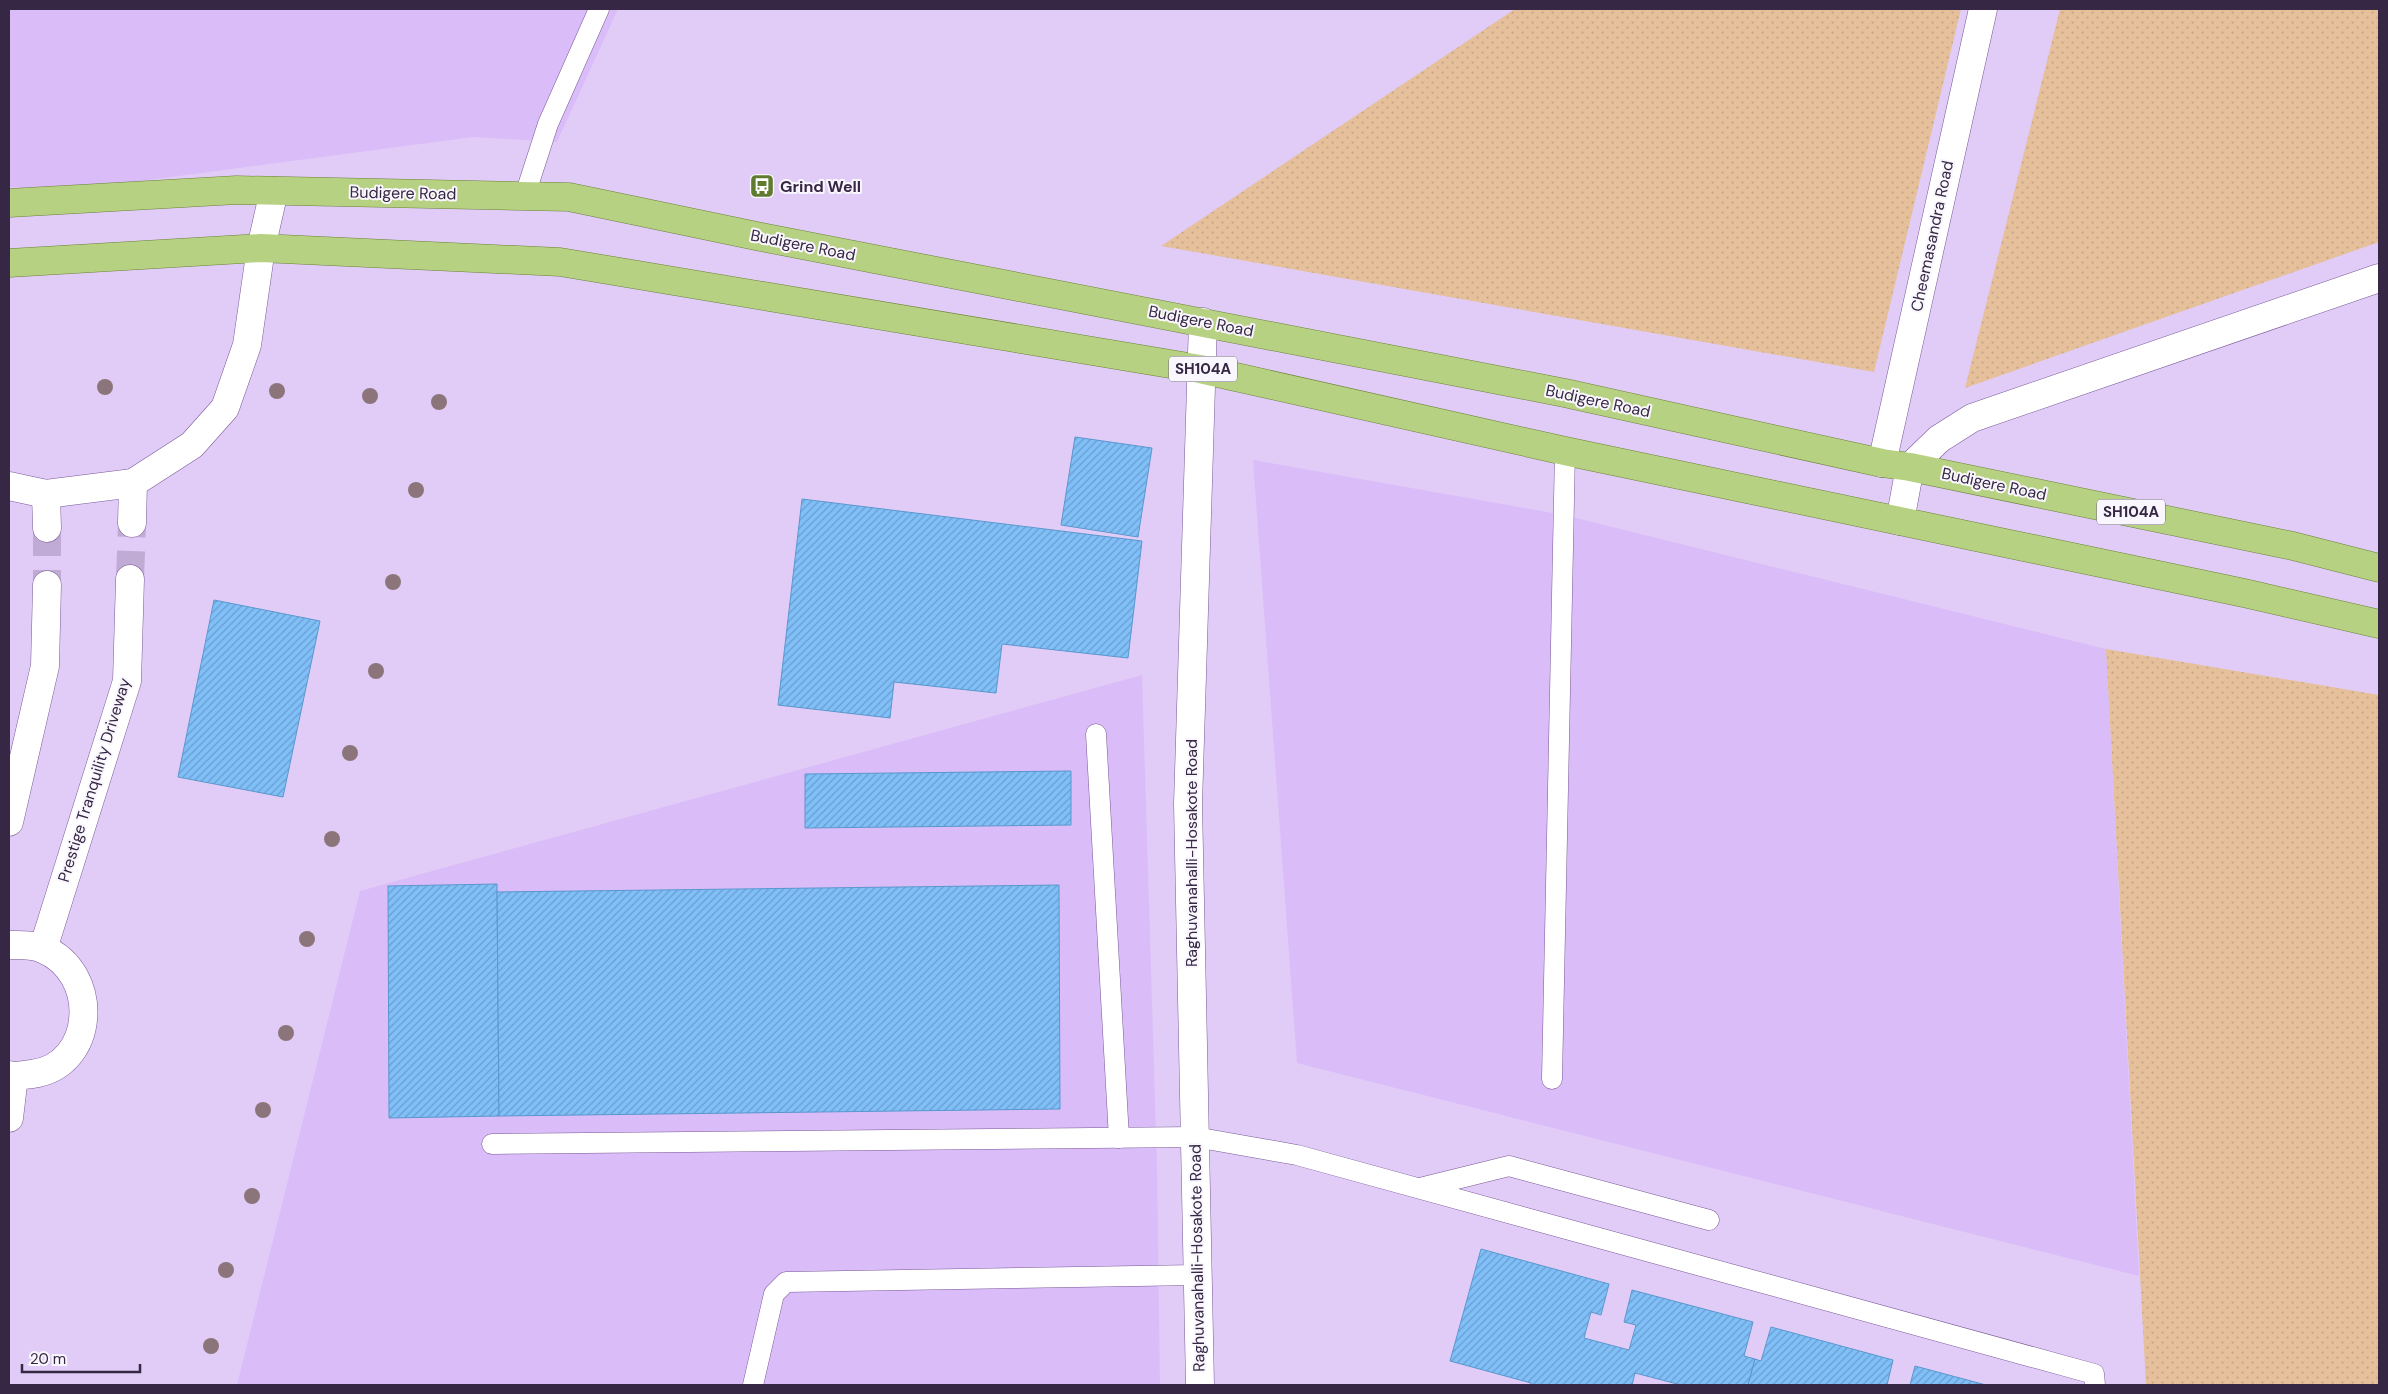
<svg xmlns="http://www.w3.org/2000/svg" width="2388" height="1394" font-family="'DM Sans',sans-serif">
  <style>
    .built { fill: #dabcf9 }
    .grass { fill: url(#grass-dots) }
    .building { fill: url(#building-hatch); stroke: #5a97cd }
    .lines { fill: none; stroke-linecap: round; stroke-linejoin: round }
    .street-tunnel { stroke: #bfabd3; stroke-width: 28; stroke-dasharray: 28 14; stroke-linecap: butt }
    .lane-casing { stroke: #795998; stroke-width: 21 }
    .street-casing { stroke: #795998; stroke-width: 29 }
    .secondary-casing { stroke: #795998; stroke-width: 29 }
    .primary-casing { stroke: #6b8237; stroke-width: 29 }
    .lane { stroke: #fff; stroke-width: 20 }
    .street { stroke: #fff; stroke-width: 28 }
    .secondary { stroke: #fff; stroke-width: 28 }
    .primary { stroke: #b7d183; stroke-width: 28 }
    .tree { fill: #8c757a }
    .labels { text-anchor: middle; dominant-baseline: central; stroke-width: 4; stroke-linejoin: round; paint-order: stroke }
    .shield { fill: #f9f6fd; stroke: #70667c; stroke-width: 1 }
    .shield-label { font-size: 15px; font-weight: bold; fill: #362844 }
    .poi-label { font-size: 16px; font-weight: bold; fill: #362844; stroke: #f9f6fd; text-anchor: start }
    .street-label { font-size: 16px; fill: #362844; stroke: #f9f6fd }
  </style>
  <defs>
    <pattern id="grass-dots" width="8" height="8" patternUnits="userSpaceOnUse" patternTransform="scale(1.25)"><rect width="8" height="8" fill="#e5c09b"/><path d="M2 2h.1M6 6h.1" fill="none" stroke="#c5a587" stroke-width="1.8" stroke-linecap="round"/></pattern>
    <pattern id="building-hatch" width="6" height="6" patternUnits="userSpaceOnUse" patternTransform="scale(1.25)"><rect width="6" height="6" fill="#80c0f9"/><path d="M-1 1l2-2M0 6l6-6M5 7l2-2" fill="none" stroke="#6a9ccb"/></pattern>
  </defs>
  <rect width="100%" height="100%" fill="#e1ccf7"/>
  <g class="built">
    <polygon points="9,9 618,9 557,142 473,137 66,191 9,187"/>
    <polygon points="1253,460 1564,515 2106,649 2139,1276 1297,1063"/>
    <polygon points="1142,675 1157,1166 1160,1385 237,1385 360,891"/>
  </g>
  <g class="grass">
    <polygon points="1515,9 1961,9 1874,372 1161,246"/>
    <polygon points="2060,9 2379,9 2379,242 1965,388"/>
    <polygon points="2106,649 2379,695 2379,1385 2146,1385"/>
  </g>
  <g class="building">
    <polygon points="1075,437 1152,448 1138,537 1061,525"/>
    <polygon points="802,499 1142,541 1128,658 1002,644 996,693 894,682 890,718 778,705"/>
    <polygon points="214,600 320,621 283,797 178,777"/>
    <polygon points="1071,771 1071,825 805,828 805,774"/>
    <polygon points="497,884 499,1116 389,1118 388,886"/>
    <polygon points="1059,885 1060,1109 499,1116 497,892"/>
    <polygon points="1481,1249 1609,1284 1601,1315 1591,1312 1584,1338 1629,1350 1636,1325 1624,1322 1632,1290 1753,1322 1744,1356 1755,1359 1748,1385 1681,1385 1635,1373 1632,1385 1530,1385 1531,1383 1450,1361"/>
    <polygon points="1771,1327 1893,1360 1887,1385 1748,1385 1755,1359 1761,1361"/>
    <polygon points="1915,1366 1986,1385 1910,1385"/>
  </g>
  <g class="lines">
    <g class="street-tunnel">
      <polyline points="47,528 47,585"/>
      <polyline points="130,579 132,523"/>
    </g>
    <defs>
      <g id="lane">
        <polyline points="525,195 548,124 599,9"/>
        <polyline points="1096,734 1119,1138"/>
        <polyline points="1552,1079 1565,451"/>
        <polyline points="492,1144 1195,1137 1297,1155 2094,1374 2095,1385"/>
        <polyline points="1420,1188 1509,1166 1709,1220"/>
        <polyline points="753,1385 774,1294 786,1282 1197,1275"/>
      </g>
      <g id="street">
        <polyline points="9,486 46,494 47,528"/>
        <polyline points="46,494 133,483"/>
        <polyline points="132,523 133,483 192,445 225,408 247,345 261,248 274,191"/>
        <polyline points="9,822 45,666 47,585"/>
        <path d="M 9,945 C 20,945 32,944 43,949 C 101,973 96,1066 32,1074 C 24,1075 16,1077 9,1075"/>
        <polyline points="43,949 127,681 130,579"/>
        <polyline points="9,1118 14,1076"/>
      </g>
      <g id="secondary">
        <polyline points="1882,463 1983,9"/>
        <polyline points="1900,521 1910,467 1939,439 1972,418 2379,278"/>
        <polyline points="1200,1385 1188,804 1203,322"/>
      </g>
      <g id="primary">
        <polyline points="9,203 237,190 569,197 761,237 1565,393 1882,463 1910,467 2293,546 2379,568"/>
        <polyline points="9,263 261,248 560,262 1200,369 1565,451 2244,593 2379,624"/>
      </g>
    </defs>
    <use href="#lane" class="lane-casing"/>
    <use href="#street" class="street-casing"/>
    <use href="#secondary" class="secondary-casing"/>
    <use href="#primary" class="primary-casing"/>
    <use href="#lane" class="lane"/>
    <use href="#street" class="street"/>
    <use href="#secondary" class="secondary"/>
    <use href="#primary" class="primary"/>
  </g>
  <g class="tree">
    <circle cx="105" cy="387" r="8"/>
    <circle cx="277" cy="391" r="8"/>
    <circle cx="370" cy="396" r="8"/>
    <circle cx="439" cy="402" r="8"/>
    <circle cx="416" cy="490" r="8"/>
    <circle cx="393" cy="582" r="8"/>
    <circle cx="376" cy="671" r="8"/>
    <circle cx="350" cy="753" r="8"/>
    <circle cx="332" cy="839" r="8"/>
    <circle cx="307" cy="939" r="8"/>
    <circle cx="286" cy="1033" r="8"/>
    <circle cx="263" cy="1110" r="8"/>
    <circle cx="252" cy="1196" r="8"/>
    <circle cx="226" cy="1270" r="8"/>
    <circle cx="211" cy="1346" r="8"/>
  </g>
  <defs>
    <symbol id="bus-square" viewBox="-11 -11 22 22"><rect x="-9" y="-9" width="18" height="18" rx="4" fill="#5f7b2f" stroke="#f9f6fd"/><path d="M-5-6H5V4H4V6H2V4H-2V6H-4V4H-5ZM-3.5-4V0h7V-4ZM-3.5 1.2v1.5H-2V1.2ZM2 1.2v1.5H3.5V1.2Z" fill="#fff"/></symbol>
  </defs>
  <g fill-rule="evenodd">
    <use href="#bus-square" x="748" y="172" width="28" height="28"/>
  </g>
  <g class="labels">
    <g class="shield">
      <rect x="1169" y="356.5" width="68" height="25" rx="4"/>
      <rect x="2097" y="499.5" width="68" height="25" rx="4"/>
    </g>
    <g class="shield-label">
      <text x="1203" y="369">SH104A</text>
      <text x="2131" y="512">SH104A</text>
    </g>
    <g class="poi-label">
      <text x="780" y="186">Grind Well</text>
    </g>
    <g class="street-label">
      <text transform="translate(403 193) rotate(1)">Budigere Road</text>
      <text transform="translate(1932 236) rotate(-78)">Cheemasandra Road</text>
      <text transform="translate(803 245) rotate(11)">Budigere Road</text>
      <text transform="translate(1201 321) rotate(11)">Budigere Road</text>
      <text transform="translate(1598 401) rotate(12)">Budigere Road</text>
      <text transform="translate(1994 484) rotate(12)">Budigere Road</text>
      <text transform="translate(94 780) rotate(-73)">Prestige Tranquility Driveway</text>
      <text transform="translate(1191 853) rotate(-90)">Raghuvanahalli-Hosakote Road</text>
      <text transform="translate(1197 1258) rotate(-91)">Raghuvanahalli-Hosakote Road</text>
    </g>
  </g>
  <rect width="2388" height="1394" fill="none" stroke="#362844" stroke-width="20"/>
  <path d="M22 1364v8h118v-8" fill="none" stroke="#362844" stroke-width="2.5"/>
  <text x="30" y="1364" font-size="15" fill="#362844" stroke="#f9f6fd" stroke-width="4" paint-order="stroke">20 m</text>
</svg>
